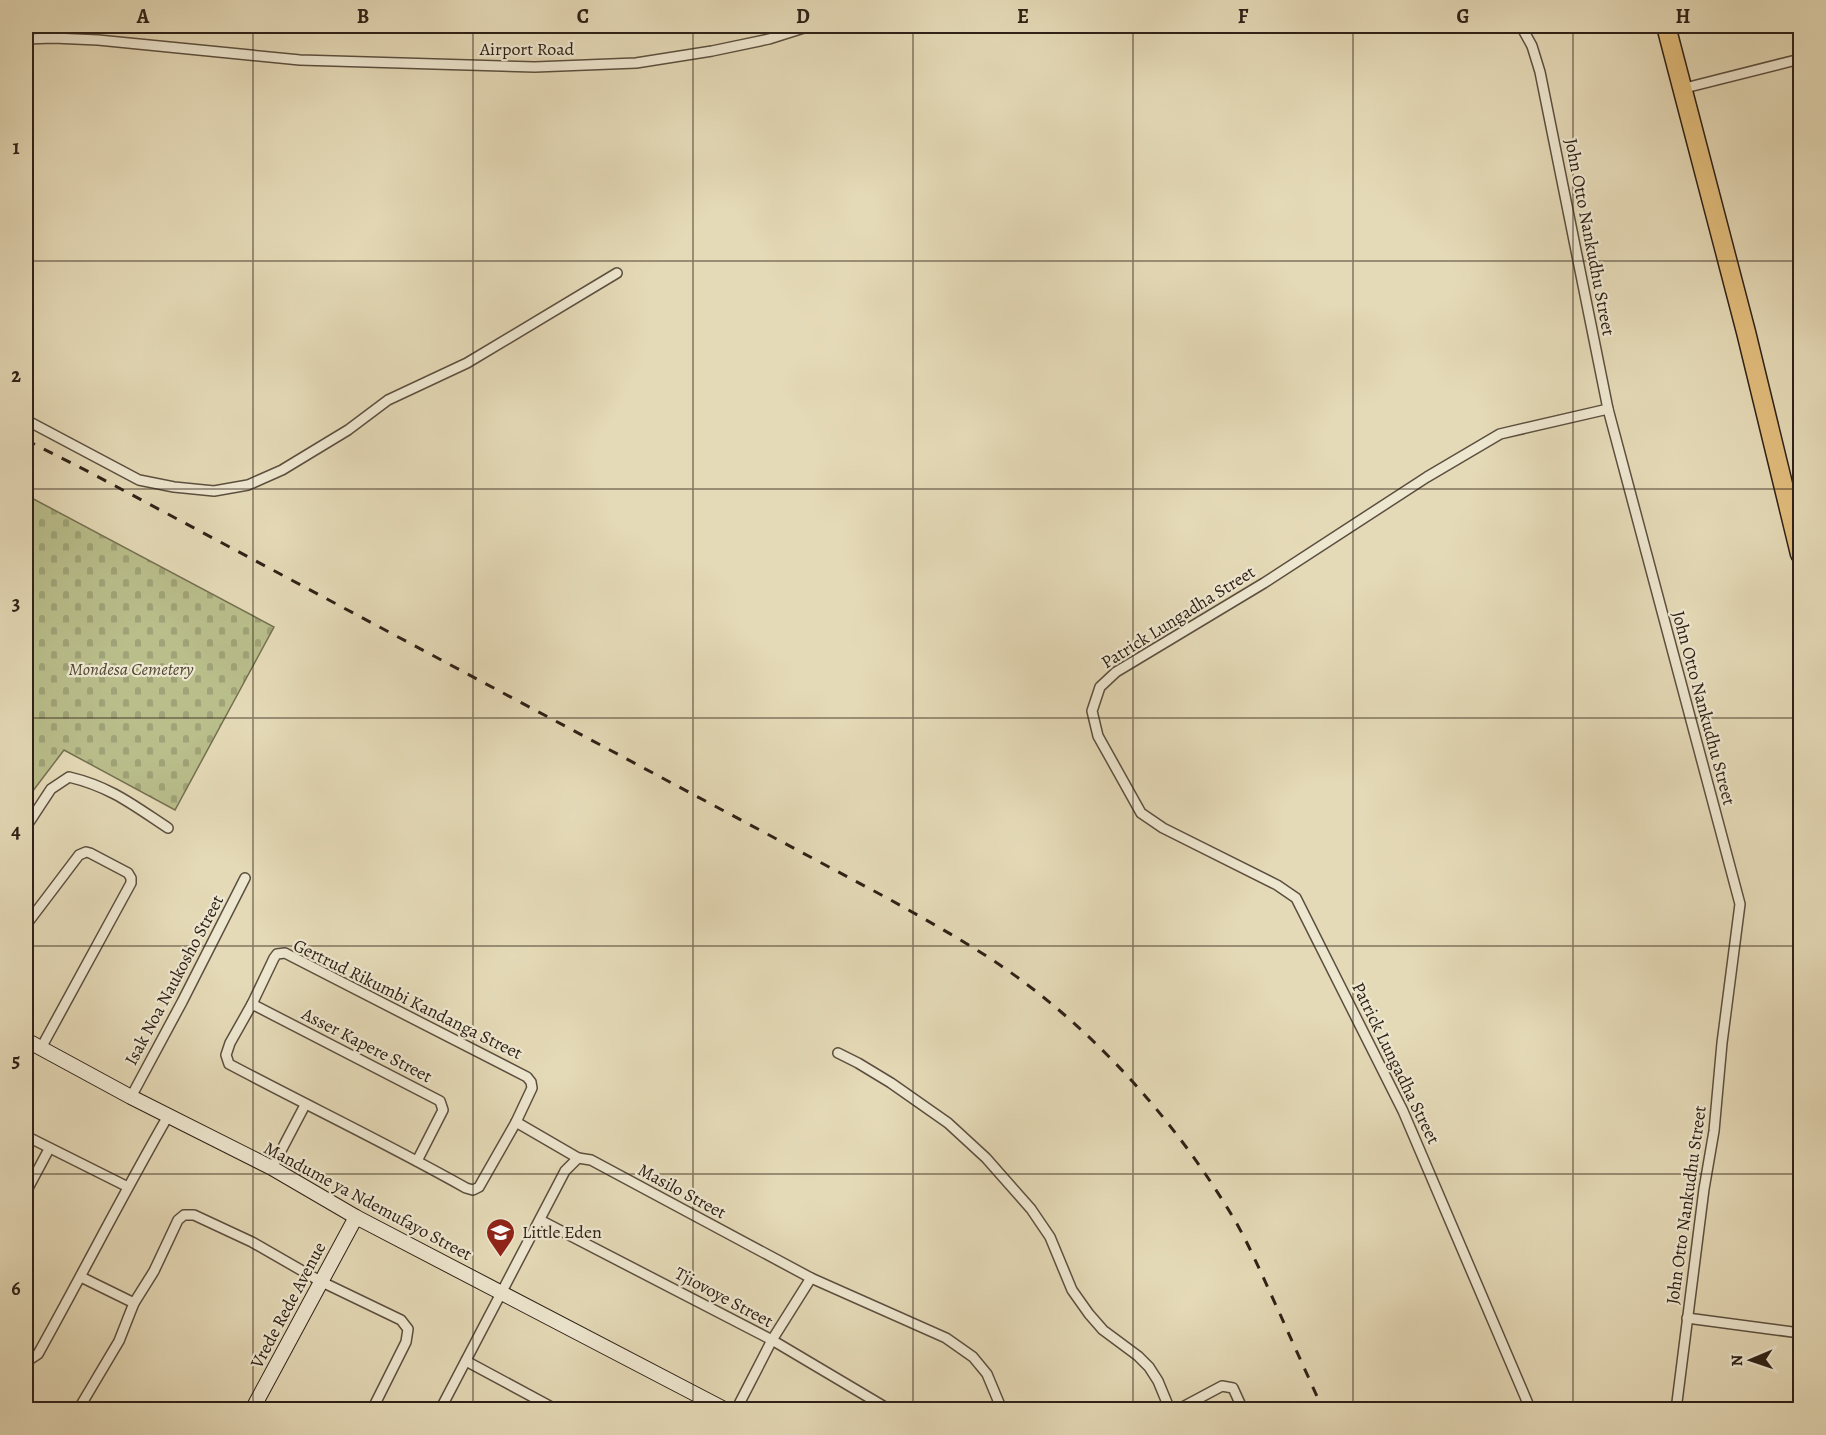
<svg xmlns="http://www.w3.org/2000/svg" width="1826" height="1435" font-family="Alegreya,serif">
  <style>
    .cemetery { fill: url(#cemetery-stones); stroke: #747051; stroke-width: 1.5 }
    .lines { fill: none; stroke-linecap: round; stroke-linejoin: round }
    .street-casing { stroke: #5c4f3f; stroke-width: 12 }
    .secondary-casing { stroke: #2e2117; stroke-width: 16 }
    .highway-casing { stroke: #2e2117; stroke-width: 21 }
    .street { stroke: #eee7d0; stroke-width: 9 }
    .secondary { stroke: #eee7d0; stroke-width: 14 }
    .highway { stroke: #e2bd7c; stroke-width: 18 }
    .rail { stroke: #2e2117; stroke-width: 3; stroke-dasharray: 10 10; stroke-linecap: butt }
    .grid { fill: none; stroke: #2e2117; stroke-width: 1.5; stroke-opacity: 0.55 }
    .labels { text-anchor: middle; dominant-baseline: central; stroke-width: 4.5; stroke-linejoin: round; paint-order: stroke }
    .street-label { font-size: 18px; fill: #2e2117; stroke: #eee7d0 }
    .park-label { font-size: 18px; font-style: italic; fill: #514834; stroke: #eee7d0 }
    .poi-label { font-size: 18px; fill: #2e2117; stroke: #eee7d0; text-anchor: start }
    .neatline { fill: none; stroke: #2e2117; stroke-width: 2 }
    .grid-label { font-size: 20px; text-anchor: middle; font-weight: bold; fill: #2e2117 }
  </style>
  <defs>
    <pattern id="cemetery-stones" width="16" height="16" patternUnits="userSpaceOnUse" patternTransform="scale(1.5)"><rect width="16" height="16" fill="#b9be8b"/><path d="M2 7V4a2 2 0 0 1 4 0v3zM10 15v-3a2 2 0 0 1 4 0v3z" fill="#9fa377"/></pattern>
  </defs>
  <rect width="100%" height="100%" fill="#e5dab7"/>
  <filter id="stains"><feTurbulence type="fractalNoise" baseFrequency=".00333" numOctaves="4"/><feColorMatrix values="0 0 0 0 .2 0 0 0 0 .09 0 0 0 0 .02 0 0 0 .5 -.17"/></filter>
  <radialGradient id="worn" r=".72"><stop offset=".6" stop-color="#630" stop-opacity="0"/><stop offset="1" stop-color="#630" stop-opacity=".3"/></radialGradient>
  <polygon class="cemetery" points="26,495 274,627 175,810 64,750 26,800"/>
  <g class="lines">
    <defs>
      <g id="street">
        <polyline points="1521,26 1532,46 1540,72 1608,409 1740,904 1722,1043 1714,1131 1704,1189 1676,1410"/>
        <polyline points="26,39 53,38 98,40 300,60 535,67 636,63 712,51 769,39 810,26"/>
        <polyline points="1681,89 1800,59"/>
        <polyline points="26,420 139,480 174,487 214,491 248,485 282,470 348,430 388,400 467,363 617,273"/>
        <path d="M 26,827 L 51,789 L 69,777 C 111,787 133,805 168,828"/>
        <polyline points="26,925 79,855 86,852 90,853 128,873 131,878 131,883 41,1048"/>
        <path d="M 285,953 L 527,1077 L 531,1082 L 532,1088 L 516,1122 L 479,1187 L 473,1190 L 466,1188 C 388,1144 308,1106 229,1064 L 226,1055 L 230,1043 L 252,1004 L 274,958 L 277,954 Z"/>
        <polyline points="252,1004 440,1101 443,1110 417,1161"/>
        <polyline points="838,1053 858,1063 891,1083 948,1123 986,1158 1031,1209 1050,1237 1072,1290 1089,1314 1103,1330 1138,1356 1149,1367 1158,1381 1170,1410"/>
        <polyline points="131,1097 182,1002 245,878"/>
        <polyline points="516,1122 578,1158"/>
        <polyline points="26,1136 128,1187"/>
        <polyline points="272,1168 305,1105"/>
        <polyline points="26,1192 49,1149"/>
        <polyline points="540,1220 772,1340 890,1410"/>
        <polyline points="81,1277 134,1303"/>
        <polyline points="1687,1318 1800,1333"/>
        <path d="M 26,1359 L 29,1360 L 38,1354 C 82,1275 123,1194 168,1116"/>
        <polyline points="466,1361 557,1410"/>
        <polyline points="78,1410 119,1341 134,1303 154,1271 178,1220 184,1215 194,1215 252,1242 320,1281 401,1320 408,1329 406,1342 372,1410"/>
        <polyline points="440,1410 565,1171 578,1158 591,1160 811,1278 946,1338 973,1357 987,1374 1002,1410"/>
        <polyline points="736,1410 772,1340 811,1278"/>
        <polyline points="1177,1410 1222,1386 1233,1388 1243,1410"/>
        <polyline points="1533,1410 1529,1406 1403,1111 1296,898 1277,885 1163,828 1141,813 1098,736 1092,711 1100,687 1116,672 1264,583 1427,477 1500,434 1608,409"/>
      </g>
      <g id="secondary">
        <polyline points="26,1040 131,1097 272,1168 356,1217 726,1410"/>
        <polyline points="252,1410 356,1217"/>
      </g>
      <polyline id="highway" points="1666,26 1746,332 1800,554"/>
    </defs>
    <use href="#street" class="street-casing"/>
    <use href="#secondary" class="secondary-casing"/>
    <use href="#highway" class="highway-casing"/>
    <use href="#street" class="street"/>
    <use href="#secondary" class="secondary"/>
    <use href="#highway" class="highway"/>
    <path class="rail" d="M 26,440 L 91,473 L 889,899 C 919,916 950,933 980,952 C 1084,1017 1175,1118 1237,1224 C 1253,1253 1266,1284 1280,1314 C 1294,1346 1309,1378 1323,1410"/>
  </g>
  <path class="grid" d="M 253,26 L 253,1410M 473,26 L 473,1410M 693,26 L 693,1410M 913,26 L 913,1410M 1133,26 L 1133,1410M 1353,26 L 1353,1410M 1573,26 L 1573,1410M 26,261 L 1800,261M 26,489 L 1800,489M 26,718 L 1800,718M 26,946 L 1800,946M 26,1174 L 1800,1174"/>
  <defs>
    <symbol id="school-pin" viewBox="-11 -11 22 30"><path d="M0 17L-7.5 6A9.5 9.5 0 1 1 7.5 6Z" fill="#8f2418" stroke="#eee7d0"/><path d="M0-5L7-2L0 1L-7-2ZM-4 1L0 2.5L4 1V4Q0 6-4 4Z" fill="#fff"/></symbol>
  </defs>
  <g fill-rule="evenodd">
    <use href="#school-pin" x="484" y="1216" width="33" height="45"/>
  </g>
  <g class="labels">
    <g class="street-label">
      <text x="527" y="49">Airport Road</text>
      <text transform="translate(1590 237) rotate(79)">John Otto Nankudhu Street</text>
      <text transform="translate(1178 617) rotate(-32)">Patrick Lungadha Street</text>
      <text transform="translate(1704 708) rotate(75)">John Otto Nankudhu Street</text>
      <text transform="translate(174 980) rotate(-62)">Isak Noa Naukosho Street</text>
      <text transform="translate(408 999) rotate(26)">Gertrud Rikumbi Kandanga Street</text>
      <text transform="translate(367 1045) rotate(27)">Asser Kapere Street</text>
      <text transform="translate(1396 1063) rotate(64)">Patrick Lungadha Street</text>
      <text transform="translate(682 1191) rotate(28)">Masilo Street</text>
      <text transform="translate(368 1201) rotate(28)">Mandume ya Ndemufayo Street</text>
      <text transform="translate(1686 1205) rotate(-82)">John Otto Nankudhu Street</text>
      <text transform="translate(724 1297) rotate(28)">Tjiovoye Street</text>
      <text transform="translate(288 1305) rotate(-62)">Vrede Rede Avenue</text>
    </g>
    <g class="park-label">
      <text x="131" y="669">Mondesa Cemetery</text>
    </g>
    <g class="poi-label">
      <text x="522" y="1232">Little Eden</text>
    </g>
  </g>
  <rect width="1826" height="1435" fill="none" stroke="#e5dab7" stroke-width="66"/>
  <g transform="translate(1751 1360) rotate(268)" stroke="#eee7d0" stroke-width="4.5" paint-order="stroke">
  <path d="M0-4.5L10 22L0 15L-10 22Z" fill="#2e2117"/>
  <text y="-9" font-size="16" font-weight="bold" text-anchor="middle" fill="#2e2117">N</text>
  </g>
  <rect x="33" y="33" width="1760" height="1369" class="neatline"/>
  <g class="grid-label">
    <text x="143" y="23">A</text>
    <text x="363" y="23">B</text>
    <text x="583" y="23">C</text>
    <text x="803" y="23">D</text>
    <text x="1023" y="23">E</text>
    <text x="1243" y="23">F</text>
    <text x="1463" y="23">G</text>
    <text x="1683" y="23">H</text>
    <text x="16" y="154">1</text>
    <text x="16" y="382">2</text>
    <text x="16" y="610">3</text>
    <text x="16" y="838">4</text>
    <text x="16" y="1067">5</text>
    <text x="16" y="1295">6</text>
  </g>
  <rect width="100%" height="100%" filter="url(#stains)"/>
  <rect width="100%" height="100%" fill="url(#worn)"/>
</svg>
